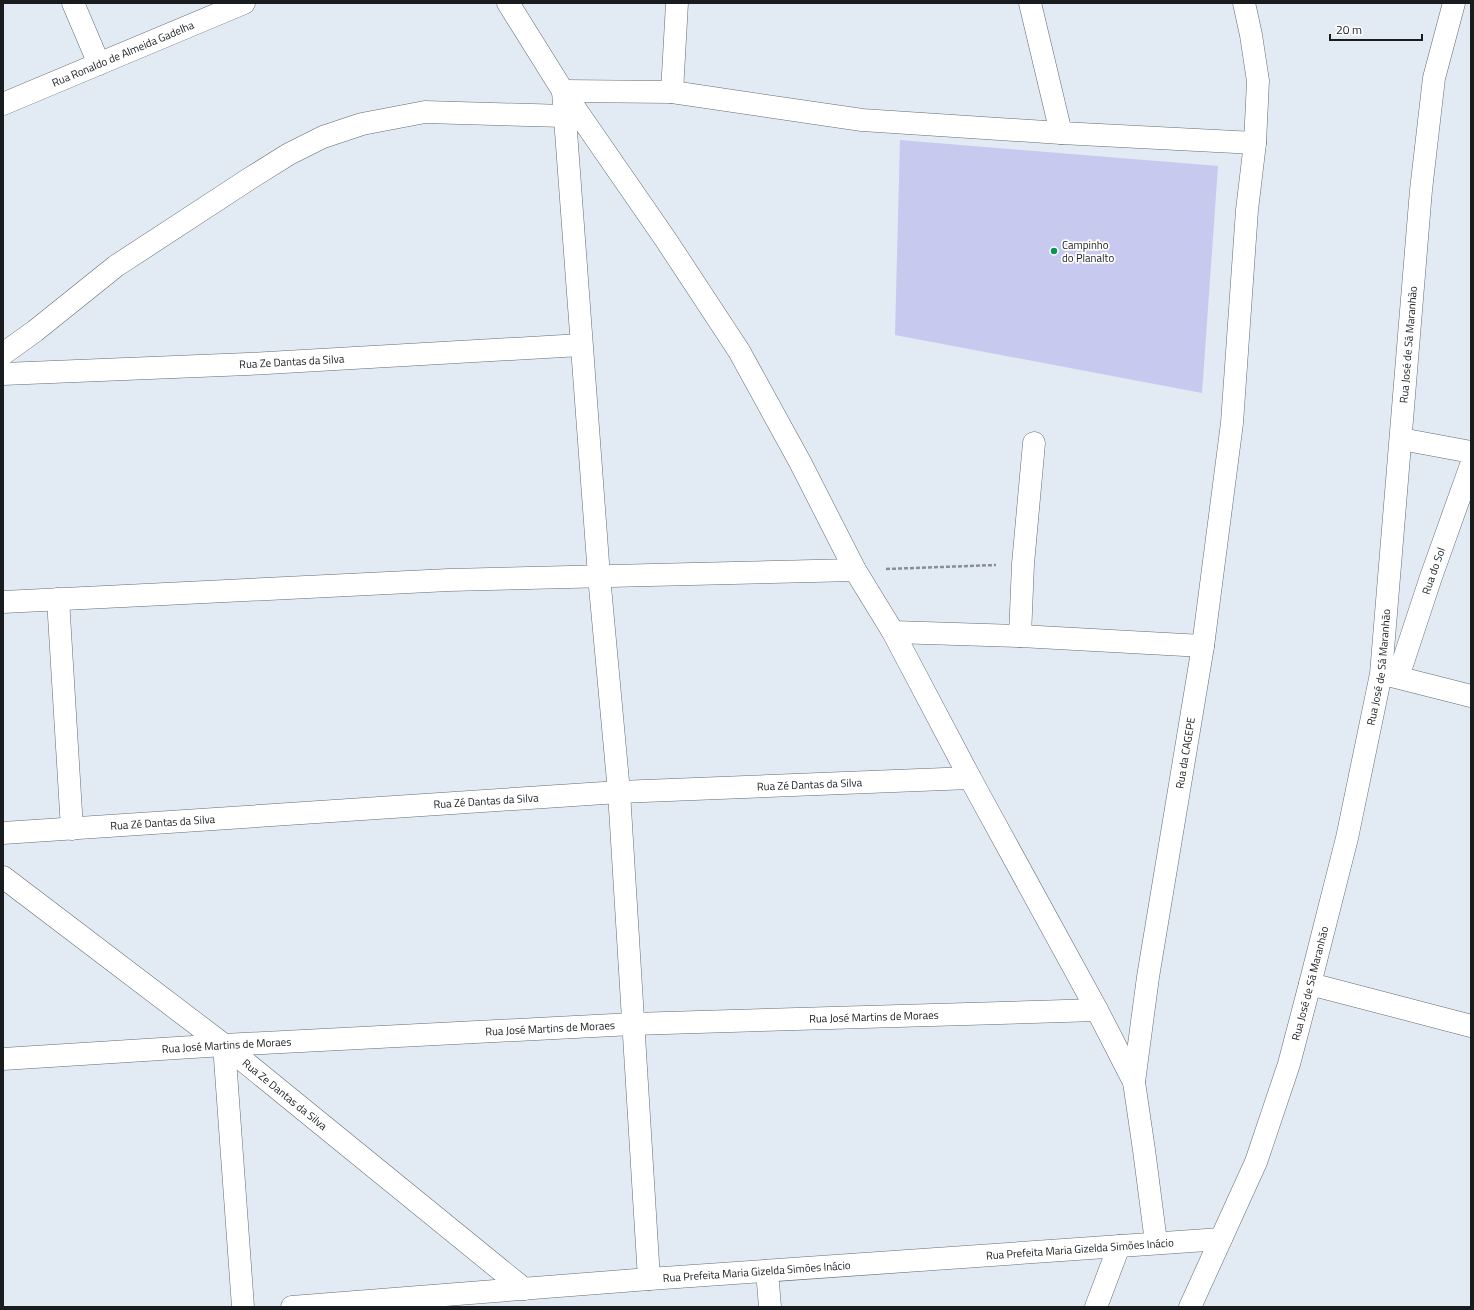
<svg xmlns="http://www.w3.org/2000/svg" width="1474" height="1310" font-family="'Titillium Web',sans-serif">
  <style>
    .garden { fill: #c7c9ee }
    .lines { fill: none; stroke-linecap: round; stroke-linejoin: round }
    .minor-casing { stroke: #646b72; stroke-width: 23 }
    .tertiary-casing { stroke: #646b72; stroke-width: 23 }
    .path { stroke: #888e94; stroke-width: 2.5; stroke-dasharray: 4 2; stroke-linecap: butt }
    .minor { stroke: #fff; stroke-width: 22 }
    .tertiary { stroke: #fff; stroke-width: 22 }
    .poi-dot { fill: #089555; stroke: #fff; stroke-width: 1.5 }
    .labels { text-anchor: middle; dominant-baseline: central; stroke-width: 3.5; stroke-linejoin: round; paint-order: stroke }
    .street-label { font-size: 11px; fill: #191c1f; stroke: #fff }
    .poi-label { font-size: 11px; fill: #191c1f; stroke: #fff; text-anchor: start }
  </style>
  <rect width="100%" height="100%" fill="#e2eaf3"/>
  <polygon class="garden" points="900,140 1218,166 1202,393 895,335"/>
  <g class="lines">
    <defs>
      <g id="minor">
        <polyline points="73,3 99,64"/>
        <polyline points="508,3 563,91 666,240 739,351 800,462 855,570 893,632 970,778 1097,1010 1134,1082 1144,1150 1156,1242"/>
        <polyline points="1030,3 1061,133"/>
        <polyline points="672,92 677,3"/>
        <path id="s1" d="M 3,104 L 244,3"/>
        <polyline points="3,354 35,331 116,266 249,179 289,154 323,137 362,124 425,112 565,116"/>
        <path id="s2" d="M 3,374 L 248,364 L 581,345"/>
        <polyline points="1401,439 1471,452"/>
        <polyline points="58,599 72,829"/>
        <polyline points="3,602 449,580 855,570"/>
        <polyline points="893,632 1020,636 1203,646"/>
        <polyline points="1020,636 1023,564 1034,443"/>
        <polyline points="1384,674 1471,696"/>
        <path id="s3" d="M 1398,677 L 1431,577 L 1471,465"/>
        <path id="s4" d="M 3,833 L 619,792 L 970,778"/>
        <path id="s5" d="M 3,877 L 224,1045 L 524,1289"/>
        <polyline points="1310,984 1471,1026"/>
        <polyline points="224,1045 243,1307"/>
        <path id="s6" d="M 3,1059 L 224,1045 L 633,1024 L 1097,1010"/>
        <path id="s7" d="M 1134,1082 L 1148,977 L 1203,646 L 1232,423 L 1247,210 L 1255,143 L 1258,81 L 1251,35 L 1244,3"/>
        <polyline points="767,1271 770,1307"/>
        <polyline points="649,1279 619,792 599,576 563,91 672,92 862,120 1061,133 1255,143"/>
        <path id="s8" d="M 292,1307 L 649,1279 L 1221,1239"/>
        <polyline points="1096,1307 1119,1246"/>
      </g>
      <g id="tertiary">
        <path id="s9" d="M 1190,1307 L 1256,1162 L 1289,1064 L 1310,984 L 1347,838 L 1381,674 L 1421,190 L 1434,78 L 1454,3"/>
      </g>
    </defs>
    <use href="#minor" class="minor-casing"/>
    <use href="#tertiary" class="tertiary-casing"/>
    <polyline class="path" points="886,569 996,565"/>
    <use href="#minor" class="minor"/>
    <use href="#tertiary" class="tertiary"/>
  </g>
  <circle class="poi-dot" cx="1054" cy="251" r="4"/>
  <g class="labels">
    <g class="street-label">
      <text stroke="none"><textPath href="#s1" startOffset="130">Rua Ronaldo de Almeida Gadelha</textPath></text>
      <text stroke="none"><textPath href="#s9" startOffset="994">Rua José de Sá Maranhão</textPath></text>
      <text stroke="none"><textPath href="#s2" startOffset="289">Rua Ze Dantas da Silva</textPath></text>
      <text stroke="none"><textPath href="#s3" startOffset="112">Rua do Sol</textPath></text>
      <text stroke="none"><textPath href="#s9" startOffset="670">Rua José de Sá Maranhão</textPath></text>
      <text stroke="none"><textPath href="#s7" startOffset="333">Rua da CAGEPE</textPath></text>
      <text stroke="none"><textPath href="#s4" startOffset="808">Rua Zé Dantas da Silva</textPath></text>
      <text stroke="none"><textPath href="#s4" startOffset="484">Rua Zé Dantas da Silva</textPath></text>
      <text stroke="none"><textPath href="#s4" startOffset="160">Rua Zé Dantas da Silva</textPath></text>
      <text stroke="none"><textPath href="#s9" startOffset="346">Rua José de Sá Maranhão</textPath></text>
      <text stroke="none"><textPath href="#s6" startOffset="872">Rua José Martins de Moraes</textPath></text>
      <text stroke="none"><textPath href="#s6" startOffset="548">Rua José Martins de Moraes</textPath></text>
      <text stroke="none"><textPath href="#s6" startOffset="224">Rua José Martins de Moraes</textPath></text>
      <text stroke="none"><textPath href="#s5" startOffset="356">Rua Ze Dantas da Silva</textPath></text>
      <text stroke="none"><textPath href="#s8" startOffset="790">Rua Prefeita Maria Gizelda Simões Inácio</textPath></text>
      <text stroke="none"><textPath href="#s8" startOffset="466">Rua Prefeita Maria Gizelda Simões Inácio</textPath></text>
    </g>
    <g class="poi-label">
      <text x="1062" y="245">Campinho<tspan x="1062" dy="13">do Planalto</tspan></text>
    </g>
  </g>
  <rect width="1474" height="1310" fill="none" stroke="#191c1f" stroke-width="8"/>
  <path d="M1330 34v6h92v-6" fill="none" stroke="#191c1f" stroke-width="2"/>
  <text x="1336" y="34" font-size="12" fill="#191c1f" stroke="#ffffff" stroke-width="3" paint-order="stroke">20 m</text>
</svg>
